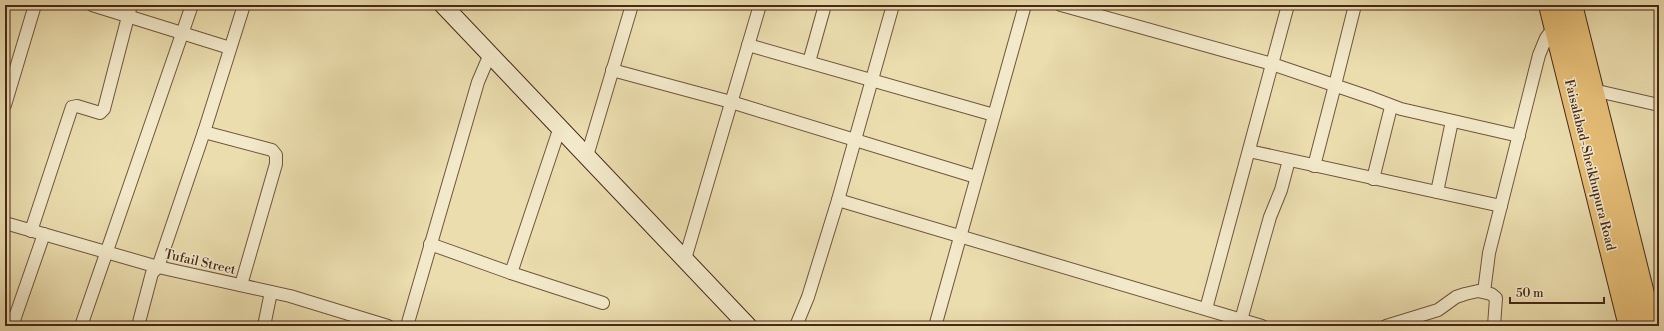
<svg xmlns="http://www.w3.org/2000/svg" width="1664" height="331" font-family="'Libre Bodoni',serif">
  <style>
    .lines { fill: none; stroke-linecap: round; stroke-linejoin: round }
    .street-casing { stroke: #71553e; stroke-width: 14 }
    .secondary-casing { stroke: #482819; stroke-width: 19 }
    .highway-casing { stroke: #482819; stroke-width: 24 }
    .street { stroke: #f2e9ca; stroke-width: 12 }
    .secondary { stroke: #f2e9ca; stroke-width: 17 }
    .highway { stroke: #e6be77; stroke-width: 22 }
    .labels { text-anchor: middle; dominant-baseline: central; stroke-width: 3; stroke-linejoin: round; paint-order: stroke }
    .street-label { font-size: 13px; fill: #482819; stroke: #f2e9ca }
  </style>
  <rect width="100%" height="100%" fill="#ebddae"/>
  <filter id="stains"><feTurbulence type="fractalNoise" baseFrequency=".005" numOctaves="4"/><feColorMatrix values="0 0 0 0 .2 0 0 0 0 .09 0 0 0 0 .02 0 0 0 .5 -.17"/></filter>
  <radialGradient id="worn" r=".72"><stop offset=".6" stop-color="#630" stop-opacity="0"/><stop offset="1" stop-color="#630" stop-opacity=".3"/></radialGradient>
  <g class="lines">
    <defs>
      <g id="street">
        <polyline points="92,5 230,48"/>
        <polyline points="1061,5 1272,64 1372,98 1401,109 1519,136"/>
        <polyline points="748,45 994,115"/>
        <polyline points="809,62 825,5"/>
        <polyline points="612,70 731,102 976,177"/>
        <polyline points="1593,90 1659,105"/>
        <polyline points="5,105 35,5"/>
        <polyline points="204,132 272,150 276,155 276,164 241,285"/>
        <polyline points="1249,151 1501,206"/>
        <polyline points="587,156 632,5"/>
        <polyline points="1314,166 1335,85 1355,5"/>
        <polyline points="1373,179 1391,107"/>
        <polyline points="1437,192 1452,121"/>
        <polyline points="838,200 1262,326"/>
        <polyline points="5,223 158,267 290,296 388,326"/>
        <polyline points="31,231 72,107 77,106 100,113 104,109 131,5"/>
        <polyline points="430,244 511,273 603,303"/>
        <polyline points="685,259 760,5"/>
        <polyline points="511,273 560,127"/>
        <polyline points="1484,292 1489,253 1539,55 1546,38 1555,26"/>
        <polyline points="1206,309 1288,5"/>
        <polyline points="1241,320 1270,217 1281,190 1289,160"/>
        <polyline points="12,326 44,234"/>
        <polyline points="81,326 192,5"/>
        <polyline points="138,326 152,273 158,267 204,132 244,5"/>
        <polyline points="264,326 271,292"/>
        <polyline points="407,326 478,82 490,54"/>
        <polyline points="796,326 808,297 838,200 893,5"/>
        <polyline points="937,326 936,323 1025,5"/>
        <polyline points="1386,326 1438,310 1456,297 1465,294 1478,291 1491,294 1496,298 1494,326"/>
      </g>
      <polyline id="secondary" points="443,5 748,326"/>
      <g id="highway">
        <polyline points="1550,5 1630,326"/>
        <polyline points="1571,5 1651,326"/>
      </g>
    </defs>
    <use href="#street" class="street-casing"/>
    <use href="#secondary" class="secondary-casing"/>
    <use href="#highway" class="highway-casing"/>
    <use href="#street" class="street"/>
    <use href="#secondary" class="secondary"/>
    <use href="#highway" class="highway"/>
  </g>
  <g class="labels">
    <g class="street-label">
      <text transform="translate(1590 165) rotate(76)">Faisalabad-Sheikhupura Road</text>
      <text transform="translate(200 262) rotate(13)">Tufail Street</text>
    </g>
  </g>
  <rect width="1664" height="331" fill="none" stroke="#ebddae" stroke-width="20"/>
  <rect x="6" y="6" width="1652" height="319" fill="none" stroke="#482819" stroke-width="2"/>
  <rect x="10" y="10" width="1644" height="311" fill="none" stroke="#482819"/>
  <path d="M1510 297v6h94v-6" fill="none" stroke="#482819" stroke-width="2"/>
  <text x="1516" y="297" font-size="12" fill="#482819" stroke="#f2e9ca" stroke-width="3" paint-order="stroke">50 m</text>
  <rect width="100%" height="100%" filter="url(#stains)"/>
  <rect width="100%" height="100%" fill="url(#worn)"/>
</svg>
